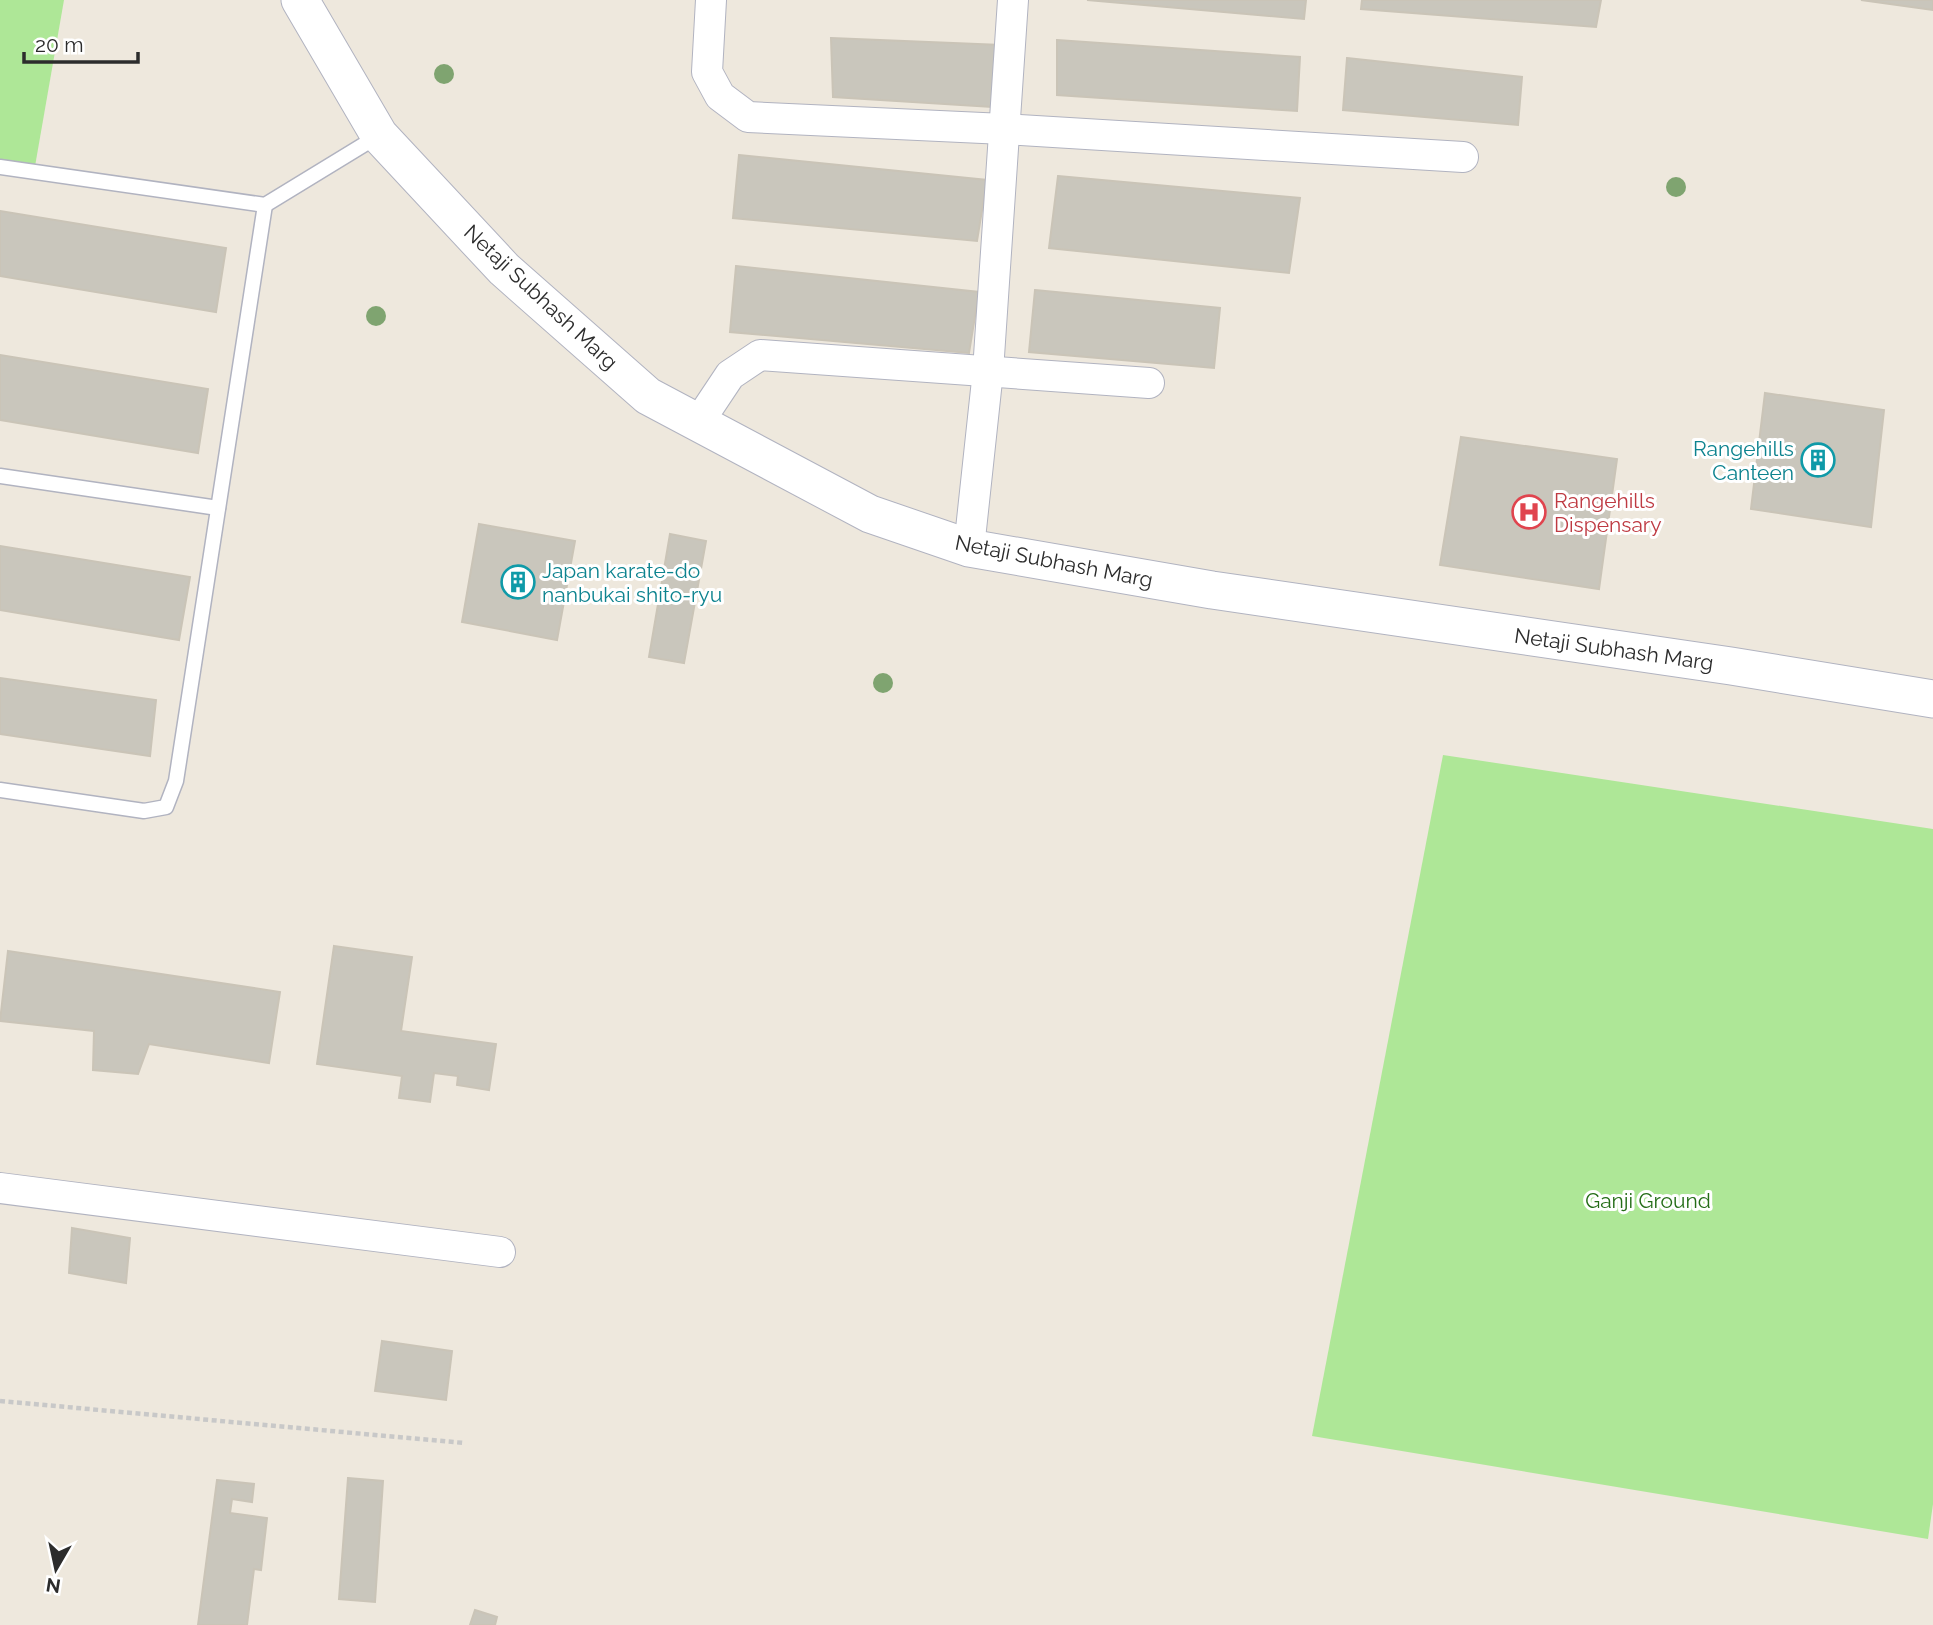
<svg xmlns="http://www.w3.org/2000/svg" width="1933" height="1625" font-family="Raleway,sans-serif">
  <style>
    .green { fill: #aee797 }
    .building { fill: #c9c6bc; stroke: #cac4b7; stroke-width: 2 }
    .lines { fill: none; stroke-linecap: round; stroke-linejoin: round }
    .service-casing { stroke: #b1b3c0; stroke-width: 17 }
    .minor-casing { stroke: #b1b3c0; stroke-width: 32 }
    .tertiary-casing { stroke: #b1b3c0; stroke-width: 39 }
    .path { stroke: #c8c8c8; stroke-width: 4.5; stroke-dasharray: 5 3.5; stroke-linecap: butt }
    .service { stroke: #fff; stroke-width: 14 }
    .minor { stroke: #fff; stroke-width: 30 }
    .tertiary { stroke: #fff; stroke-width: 37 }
    .tree { fill: #7fa470 }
    .labels { text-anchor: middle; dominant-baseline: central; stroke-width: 6; stroke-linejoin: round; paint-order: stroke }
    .street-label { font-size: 21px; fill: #2c2c2c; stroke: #fff }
    .culture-label { font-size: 21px; fill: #0d838f; stroke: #fff; text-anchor: end }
    .health-label { font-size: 21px; fill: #be3a42; stroke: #fff; text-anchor: start }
    .park-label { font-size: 21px; fill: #246d17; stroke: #fff }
  </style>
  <rect width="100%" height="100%" fill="#eee8dd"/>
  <g class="green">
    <polygon points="0,0 64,0 34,172 0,167"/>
    <polygon points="1443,755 1933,829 1933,1504 1928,1539 1312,1436"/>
  </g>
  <g class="building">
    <polygon points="1087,0 1306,0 1304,19"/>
    <polygon points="1362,0 1601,0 1596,27 1361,9"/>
    <polygon points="1861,0 1933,0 1933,10"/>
    <polygon points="831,38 1001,45 992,107 833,97"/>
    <polygon points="1057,40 1300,57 1297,111 1057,95"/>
    <polygon points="1347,58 1522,77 1518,125 1343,110"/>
    <polygon points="739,155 987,180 977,241 733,218"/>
    <polygon points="1058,176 1300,198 1289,273 1049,248"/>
    <polygon points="0,211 226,248 216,312 0,276"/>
    <polygon points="736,266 979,292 969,353 730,332"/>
    <polygon points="1035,290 1220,308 1214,368 1029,352"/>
    <polygon points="0,355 208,389 198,453 0,420"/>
    <polygon points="1765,393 1884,410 1871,527 1751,509"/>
    <polygon points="1461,437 1617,459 1599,589 1440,565"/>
    <polygon points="479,524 575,541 557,640 462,622"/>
    <polygon points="670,534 706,541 684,663 649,657"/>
    <polygon points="0,546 190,577 179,640 0,610"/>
    <polygon points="0,678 156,700 150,756 0,734"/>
    <polygon points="334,946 412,957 401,1031 496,1044 489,1090 457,1085 458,1076 434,1073 430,1102 399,1098 402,1076 317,1064"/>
    <polygon points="8,951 280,992 269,1063 149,1044 138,1074 93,1070 94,1031 0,1021"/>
    <polygon points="72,1228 130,1238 126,1283 69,1273"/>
    <polygon points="382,1341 452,1351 446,1400 375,1391"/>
    <polygon points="348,1478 383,1481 375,1602 339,1599"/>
    <polygon points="217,1480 254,1484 252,1502 232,1499 230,1513 267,1518 261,1570 254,1569 247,1625 198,1625"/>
    <polygon points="475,1610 497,1617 495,1625 470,1625"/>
  </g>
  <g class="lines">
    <defs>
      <g id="service">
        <polyline points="0,167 265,205 378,136"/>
        <polyline points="0,476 218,508"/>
        <polyline points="0,790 144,811 166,807 176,781 265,205"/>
      </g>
      <g id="minor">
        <polyline points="711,0 707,72 720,96 748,117 1004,129 1463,157"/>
        <polyline points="698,423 730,375 760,355 1149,383"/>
        <polyline points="969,548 988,371 1013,0"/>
        <polyline points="0,1188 500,1252"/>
      </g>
      <polyline id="tertiary" points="300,0 379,135 504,269 648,396 870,514 969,548 1212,590 1731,666 1933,699"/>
    </defs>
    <use href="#service" class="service-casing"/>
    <use href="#minor" class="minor-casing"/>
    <use href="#tertiary" class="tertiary-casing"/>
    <polyline class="path" points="0,1401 464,1443"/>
    <use href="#service" class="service"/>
    <use href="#minor" class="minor"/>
    <use href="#tertiary" class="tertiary"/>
  </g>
  <g class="tree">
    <circle cx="444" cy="74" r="10"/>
    <circle cx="1676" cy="187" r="10"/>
    <circle cx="376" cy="316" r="10"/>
    <circle cx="883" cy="683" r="10"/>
  </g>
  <defs>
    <symbol id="building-ring" viewBox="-11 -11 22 22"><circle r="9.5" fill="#fff" stroke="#0f9aa8" stroke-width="1.5"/><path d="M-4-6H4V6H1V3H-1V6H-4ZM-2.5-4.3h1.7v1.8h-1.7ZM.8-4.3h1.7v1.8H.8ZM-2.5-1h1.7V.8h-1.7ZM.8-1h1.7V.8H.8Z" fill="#0f9aa8"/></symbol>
    <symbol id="hospital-ring" viewBox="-11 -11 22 22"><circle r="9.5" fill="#fff" stroke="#e0444e" stroke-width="1.5"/><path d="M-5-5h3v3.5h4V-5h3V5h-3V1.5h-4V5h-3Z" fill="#e0444e"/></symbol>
  </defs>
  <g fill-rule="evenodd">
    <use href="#building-ring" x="1799" y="441" width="38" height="38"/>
    <use href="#hospital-ring" x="1510" y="493" width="38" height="38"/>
    <use href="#building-ring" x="499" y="563" width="38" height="38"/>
  </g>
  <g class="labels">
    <g class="street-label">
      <text transform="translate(541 297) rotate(43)">Netaji Subhash Marg</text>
      <text transform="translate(1054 561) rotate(11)">Netaji Subhash Marg</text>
      <text transform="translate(1614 649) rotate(8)">Netaji Subhash Marg</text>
    </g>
    <g class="culture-label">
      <text x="1794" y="448">Rangehills<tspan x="1794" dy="24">Canteen</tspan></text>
      <text x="542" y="570" text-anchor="start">Japan karate-do<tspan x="542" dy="24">nanbukai shito-ryu</tspan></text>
    </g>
    <g class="health-label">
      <text x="1554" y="500">Rangehills<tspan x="1554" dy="24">Dispensary</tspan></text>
    </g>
    <g class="park-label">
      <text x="1648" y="1200">Ganji Ground</text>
    </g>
  </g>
  <g transform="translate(56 1569) rotate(189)" stroke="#ffffff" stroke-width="5" paint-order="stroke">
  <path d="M0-5L12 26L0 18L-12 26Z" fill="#2c2c2c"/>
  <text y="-10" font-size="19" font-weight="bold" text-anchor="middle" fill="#2c2c2c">N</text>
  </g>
  <path d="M24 52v10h114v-10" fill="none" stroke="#2c2c2c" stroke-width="3.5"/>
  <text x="35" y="52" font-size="21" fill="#2c2c2c" stroke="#ffffff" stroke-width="5" paint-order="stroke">20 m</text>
</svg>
